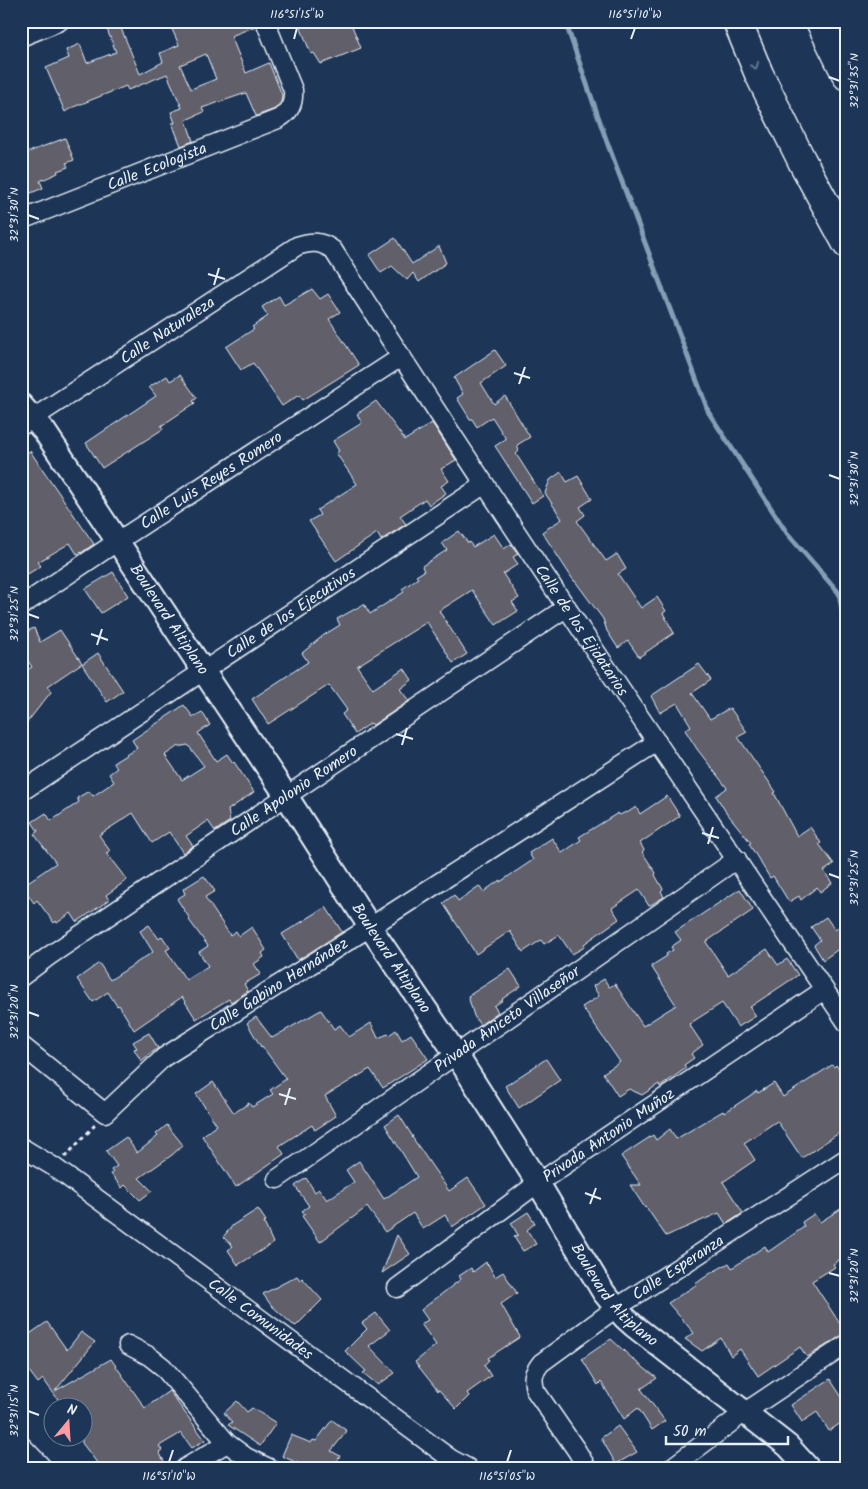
<svg xmlns="http://www.w3.org/2000/svg" width="868" height="1489" font-family="Kalam,sans-serif">
  <style>
    .lines { fill: none; stroke-linecap: round; stroke-linejoin: round }
    .stream { stroke: #849eb5; stroke-width: 5 }
    .building { fill: #605e6b; stroke: #e8f1f8; fill-rule: evenodd }
    .minor-casing { stroke: #e8f1f8; stroke-width: 21 }
    .tertiary-casing { stroke: #e8f1f8; stroke-width: 26 }
    .motorway-casing { stroke: #e8f1f8; stroke-width: 31 }
    .path { stroke: #e8f1f8; stroke-width: 3; stroke-dasharray: 4 4; stroke-linecap: butt }
    .minor { stroke: #1d3557; stroke-width: 18 }
    .tertiary { stroke: #1d3557; stroke-width: 22 }
    .motorway { stroke: #1d3557; stroke-width: 28 }
    .oneway { stroke: #64778f }
    .ticks { fill: none; stroke: #e8f1f8; stroke-width: 2 }
    .labels { text-anchor: middle; dominant-baseline: central; stroke-width: 4.5; stroke-linejoin: round; paint-order: stroke }
    .street-label { font-size: 16px; fill: #e8f1f8; stroke: #1d3557 }
    .neatline { fill: none; stroke: #e8f1f8; stroke-width: 2 }
    .ticks-label { font-size: 12px; text-anchor: middle; fill: #e8f1f8 }
  </style>
  <rect width="100%" height="100%" fill="#1d3557"/>
  <filter id="ink" filterUnits="userSpaceOnUse"><feTurbulence type="fractalNoise" baseFrequency=".02" numOctaves="2"/><feDisplacementMap in="SourceGraphic" scale="10" xChannelSelector="R" yChannelSelector="G"/><feConvolveMatrix kernelMatrix="1 2 1 2 8 2 1 2 1" color-interpolation-filters="sRGB"/></filter>
  <g filter="url(#ink)">
    <g class="lines">
      <polyline class="stream" points="565,21 607,142 709,413 787,533 839,593 847,638"/>
    </g>
    <g class="building">
      <path d="M 118,21 L 140,74 L 163,62 L 160,53 L 179,45 L 172,29 L 191,21 L 255,21 L 256,26 L 231,36 L 246,73 L 269,63 L 282,95 L 281,102 L 275,109 L 256,116 L 246,93 L 202,108 L 204,112 L 186,120 L 193,141 L 181,146 L 172,123 L 175,123 L 171,112 L 182,108 L 167,74 L 128,90 L 126,86 L 71,108 L 65,112 L 46,68 L 69,58 L 66,50 L 80,44 L 87,63 L 116,52 L 106,27 ZM 206,54 L 216,79 L 191,89 L 180,65 Z"/>
      <polygon points="298,21 350,21 361,48 321,64 314,53 311,54"/>
      <polygon points="65,138 74,160 66,163 68,167 57,171 58,173 40,181 43,188 26,195 21,183 21,155"/>
      <polygon points="395,238 412,264 439,246 446,263 419,282 413,273 407,280 392,266 381,273 369,255"/>
      <polygon points="312,289 320,299 328,294 340,312 329,319 359,365 303,400 299,395 282,406 253,363 241,370 226,347 254,329 252,327 268,316 262,307 279,296 284,305"/>
      <polygon points="495,350 506,366 481,383 494,404 505,396 530,437 517,445 519,451 516,454 543,496 532,503 495,446 506,439 492,417 477,427 472,419 470,419 457,398 463,394 454,378"/>
      <polygon points="180,375 197,398 193,401 195,403 161,426 163,429 102,468 86,443 156,396 149,387 167,376 170,381"/>
      <polygon points="376,401 405,440 432,423 456,460 441,469 449,481 441,486 446,493 429,505 425,499 400,516 406,524 381,540 377,533 336,561 309,521 320,515 317,510 357,484 336,453 339,451 333,441 362,423 357,414"/>
      <polygon points="30,451 94,544 81,553 80,552 77,554 70,543 38,562 41,566 21,578 21,456"/>
      <polygon points="561,472 567,482 578,476 592,499 580,507 585,515 577,521 606,561 617,554 626,569 618,574 641,608 657,597 666,611 663,613 674,633 639,657 628,641 618,648 607,631 603,619 575,581 574,581 542,532 562,519 545,493 550,480"/>
      <polygon points="459,531 468,543 469,542 473,547 494,534 504,549 511,544 518,554 513,557 518,564 503,574 519,598 512,602 518,611 496,625 472,590 439,611 467,654 453,663 427,622 357,666 373,689 404,668 412,680 400,689 409,701 373,725 371,723 355,734 342,714 347,710 329,685 268,724 252,699 308,662 302,653 324,635 340,625 337,619 364,604 370,614 404,592 402,589 418,578 416,576 424,571 422,566 447,550 442,543"/>
      <polygon points="113,572 128,596 101,613 85,589"/>
      <polygon points="34,628 40,642 60,630 82,663 48,686 51,692 21,730 21,674 32,667 24,655 27,651 21,645 21,634"/>
      <polygon points="98,653 123,691 107,702 82,664"/>
      <polygon points="699,664 711,680 692,693 710,719 730,708 747,732 738,737 776,792 774,793 797,836 810,827 821,843 819,844 834,864 824,871 832,883 820,892 817,887 801,900 799,896 789,902 773,876 770,878 749,844 751,843 726,812 716,796 727,788 697,749 685,730 691,726 677,703 660,713 651,696"/>
      <path d="M 184,705 L 193,717 L 202,712 L 210,725 L 198,733 L 216,761 L 227,754 L 233,763 L 234,762 L 254,792 L 228,810 L 230,821 L 215,831 L 208,821 L 186,836 L 193,846 L 183,853 L 169,832 L 152,843 L 133,813 L 99,835 L 110,851 L 106,853 L 127,880 L 106,895 L 109,900 L 77,922 L 71,913 L 57,923 L 56,921 L 54,923 L 37,900 L 34,903 L 22,886 L 56,863 L 34,834 L 38,831 L 32,822 L 46,813 L 51,821 L 79,802 L 77,798 L 89,791 L 93,796 L 114,782 L 109,774 L 117,768 L 113,763 L 137,748 L 132,740 ZM 188,745 L 204,766 L 182,780 L 165,755 L 177,747 Z"/>
      <polygon points="667,796 680,816 640,843 644,850 642,852 656,873 655,875 663,889 661,891 664,897 649,906 639,890 612,908 619,919 584,944 585,946 583,948 572,954 559,935 544,944 541,940 523,952 510,931 476,954 443,903 454,895 458,901 479,886 483,892 500,880 500,882 533,860 529,853 552,838 562,853 581,840 579,837 618,813 620,815 626,812 627,813 636,807 640,814"/>
      <polygon points="204,876 215,891 205,897 230,935 236,931 239,936 252,927 266,950 262,953 264,957 254,964 261,974 244,984 248,991 231,1002 229,999 196,1019 182,997 134,1030 119,1005 117,1006 108,992 93,1002 77,979 99,963 110,980 153,952 140,931 149,925 159,939 162,936 170,948 166,950 186,980 208,966 199,952 208,946 189,920 190,919 177,899 185,894 183,889"/>
      <polygon points="740,889 753,910 706,942 728,975 767,949 778,965 787,959 798,975 750,1007 756,1016 738,1027 722,1003 689,1024 703,1045 691,1054 694,1058 684,1065 686,1068 660,1087 659,1084 642,1095 629,1089 618,1096 603,1073 620,1062 582,1007 599,996 593,986 604,979 609,987 615,984 643,1026 676,1005 651,966 667,956 666,954 673,950 671,947 681,940 675,932"/>
      <polygon points="326,907 342,932 298,960 282,934"/>
      <polygon points="826,917 835,930 847,921 847,943 823,960 814,945 820,940 811,927"/>
      <polygon points="510,969 521,986 502,999 503,1000 494,1006 498,1012 480,1025 474,1016 468,996"/>
      <polygon points="321,1010 334,1029 340,1025 349,1037 371,1023 378,1038 388,1034 389,1035 396,1030 402,1040 411,1034 428,1059 383,1088 370,1069 325,1096 336,1116 315,1130 312,1125 279,1146 284,1154 236,1187 202,1136 217,1125 196,1094 213,1082 234,1113 249,1103 252,1107 273,1094 270,1090 286,1079 262,1046 261,1047 247,1023 256,1017 272,1038"/>
      <polygon points="149,1033 158,1048 141,1061 134,1049 137,1048 133,1042"/>
      <polygon points="546,1059 560,1080 519,1108 505,1086"/>
      <polygon points="832,1065 834,1067 836,1065 847,1080 847,1092 841,1096 847,1107 847,1125 841,1129 842,1131 802,1158 777,1121 744,1143 755,1160 723,1182 743,1213 726,1224 719,1213 666,1236 646,1207 645,1208 630,1185 641,1185 621,1156 653,1135 656,1140 670,1129 676,1139 723,1111 724,1113 757,1091 758,1093 774,1083 783,1097"/>
      <polygon points="399,1115 413,1137 412,1137 449,1191 468,1178 486,1204 452,1227 445,1215 423,1229 413,1213 385,1232 367,1207 320,1242 302,1216 305,1214 302,1211 309,1206 295,1186 306,1178 315,1192 319,1189 327,1200 354,1182 346,1170 359,1161 384,1199 417,1177 385,1125"/>
      <polygon points="167,1125 183,1145 172,1155 139,1178 152,1191 140,1200 125,1185 122,1188 111,1174 113,1173 111,1170 117,1166 106,1151 126,1137 137,1153 158,1136 156,1134"/>
      <polygon points="847,1205 847,1255 833,1264 835,1267 812,1281 846,1333 807,1357 800,1347 758,1376 740,1349 731,1356 721,1338 702,1351 685,1339 694,1333 668,1303 696,1285 695,1284 711,1273 729,1263 732,1268 765,1246 768,1252 804,1227 802,1222 814,1214 820,1222"/>
      <polygon points="258,1209 266,1221 264,1223 273,1243 238,1265 228,1250 233,1246 223,1237 233,1225"/>
      <polygon points="528,1212 535,1223 527,1230 536,1244 523,1251 514,1237 518,1235 511,1223"/>
      <polygon points="397,1235 410,1254 382,1273"/>
      <polygon points="486,1262 487,1265 488,1264 495,1277 503,1272 517,1293 501,1304 520,1337 488,1358 489,1360 484,1365 491,1376 467,1393 469,1396 456,1409 439,1390 438,1391 415,1362 436,1345 421,1324 428,1320 421,1310 461,1279 459,1276 471,1268 473,1272"/>
      <polygon points="297,1276 300,1280 302,1278 322,1300 296,1326 292,1324 271,1305 263,1294"/>
      <polygon points="376,1313 390,1330 369,1346 395,1373 378,1385 363,1373 366,1371 345,1351 367,1329 362,1323"/>
      <polygon points="47,1322 67,1350 81,1332 95,1342 55,1391 111,1359 145,1408 169,1391 205,1440 192,1448 181,1433 159,1446 162,1450 159,1452 164,1461 154,1468 101,1468 82,1443 82,1426 88,1422 82,1414 82,1406 63,1406 43,1379 38,1383 23,1363 30,1358 21,1346 21,1340"/>
      <polygon points="611,1339 635,1361 657,1378 641,1389 665,1421 652,1430 638,1408 624,1419 601,1382 598,1385 582,1359"/>
      <polygon points="830,1379 847,1405 847,1419 829,1431 817,1412 802,1422 791,1405"/>
      <polygon points="237,1401 247,1412 252,1408 276,1423 260,1446 228,1425 232,1422 224,1413"/>
      <polygon points="332,1420 347,1431 331,1451 340,1456 333,1468 298,1468 300,1464 282,1456 291,1435 311,1443 313,1440 316,1441"/>
      <polygon points="618,1426 637,1452 616,1464 601,1438"/>
    </g>
    <g class="lines">
      <defs>
        <g id="minor">
          <polyline points="21,37 60,21"/>
          <path id="s1" d="M 21,220 L 278,119 C 290,112 294,104 293,90 L 265,21"/>
          <path id="s2" d="M 21,426 L 297,246 C 311,241 321,241 333,250 C 499,511 673,767 847,1023"/>
          <path id="s3" d="M 21,606 L 118,541 L 401,357"/>
          <path id="s4" d="M 21,792 L 485,484"/>
          <path id="s5" d="M 21,977 L 49,956 L 567,607"/>
          <path id="s6" d="M 21,1045 L 105,1113 L 164,1057 L 370,927 L 657,742"/>
          <path id="s7" d="M 21,1147 L 54,1167 L 451,1459 L 468,1468"/>
          <path id="s8" d="M 277,1179 L 737,859"/>
          <path id="s9" d="M 397,1288 L 538,1183 L 824,990"/>
          <polyline points="128,1345 149,1356 163,1367 227,1443 246,1457 269,1468"/>
          <polyline points="21,1445 43,1468"/>
          <polyline points="185,1468 227,1443"/>
          <path id="s10" d="M 587,1468 L 577,1451 L 535,1390 C 532,1378 533,1373 541,1363 L 616,1308 L 847,1158"/>
          <polyline points="671,1468 745,1412 847,1344"/>
        </g>
        <g id="tertiary">
          <path id="s11" d="M 21,405 L 45,432 L 287,797 L 370,927 L 456,1054 L 538,1183 L 604,1293 L 624,1317 L 634,1326 L 788,1446 L 808,1468"/>
        </g>
        <g id="motorway">
          <polyline points="737,21 759,74 802,161 847,244"/>
          <polyline points="820,21 847,76"/>
        </g>
      </defs>
      <use href="#minor" class="minor-casing"/>
      <use href="#tertiary" class="tertiary-casing"/>
      <use href="#motorway" class="motorway-casing"/>
      <polyline class="path" points="65,1157 95,1125"/>
      <use href="#minor" class="minor"/>
      <use href="#tertiary" class="tertiary"/>
      <use href="#motorway" class="motorway"/>
    </g>
    <defs><path id="oneway-chevron" d="M-2-3.5L2.5 0L-2 3.5" fill="none" stroke-width="1.6" stroke-linecap="round" stroke-linejoin="round" transform="scale(1.25)"/></defs>
    <use class="oneway" href="#oneway-chevron" transform="translate(755 66) rotate(67)"/>
  </g>
  <path class="ticks" d="M 294,39 L 297,28M 631,39 L 635,28M 829,77 L 840,81M 28,215 L 39,219M 208,274 L 225,279M 214,285 L 219,268M 514,373 L 530,378M 519,384 L 525,367M 829,475 L 840,479M 28,614 L 39,618M 91,634 L 108,640M 97,645 L 102,629M 396,734 L 413,739M 402,745 L 407,728M 702,833 L 719,838M 708,844 L 713,827M 829,874 L 840,878M 28,1012 L 39,1016M 279,1094 L 296,1099M 285,1105 L 290,1088M 585,1193 L 601,1199M 590,1204 L 596,1188M 829,1273 L 840,1276M 28,1411 L 39,1415M 169,1462 L 173,1450M 507,1462 L 511,1450"/>
  <g class="labels">
    <g class="street-label">
      <text stroke="none"><textPath href="#s1" startOffset="146">Calle Ecologista</textPath></text>
      <text stroke="none"><textPath href="#s2" startOffset="175">Calle Naturaleza</textPath></text>
      <text stroke="none"><textPath href="#s3" startOffset="228">Calle Luis Reyes Romero</textPath></text>
      <text stroke="none"><textPath href="#s4" startOffset="324">Calle de los Ejecutivos</textPath></text>
      <text stroke="none"><textPath href="#s11" startOffset="261">Boulevard Altiplano</textPath></text>
      <text stroke="none"><textPath href="#s2" startOffset="822">Calle de los Ejidatarios</textPath></text>
      <text stroke="none"><textPath href="#s5" startOffset="330">Calle Apolonio Romero</textPath></text>
      <text stroke="none"><textPath href="#s11" startOffset="666">Boulevard Altiplano</textPath></text>
      <text stroke="none"><textPath href="#s6" startOffset="325">Calle Gabino Hernández</textPath></text>
      <text stroke="none"><textPath href="#s8" startOffset="280">Privada Aniceto Villaseñor</textPath></text>
      <text stroke="none"><textPath href="#s9" startOffset="261">Privada Antonio Muñoz</textPath></text>
      <text stroke="none"><textPath href="#s10" startOffset="290">Calle Esperanza</textPath></text>
      <text stroke="none"><textPath href="#s11" startOffset="1071">Boulevard Altiplano</textPath></text>
      <text stroke="none"><textPath href="#s7" startOffset="295">Calle Comunidades</textPath></text>
    </g>
  </g>
  <rect width="868" height="1489" fill="none" stroke="#1d3557" stroke-width="55"/>
  <g transform="translate(68 1422) rotate(18)"><circle r="24" fill="#1d3557" stroke="#6e8097"/>
  <path d="M0-4L9 19L0 12L-9 19Z" fill="#ff9aa2"/>
  <text y="-8" font-size="14" font-weight="bold" text-anchor="middle" fill="#e8f1f8">N</text>
  </g>
  <path d="M666 1436v8h122v-8" fill="none" stroke="#e8f1f8" stroke-width="2.5"/>
  <text x="673" y="1436" font-size="15" fill="#e8f1f8" stroke="#1d3557" stroke-width="4" paint-order="stroke">50 m</text>
  <rect x="28" y="28" width="812" height="1434" class="neatline"/>
  <g class="ticks-label">
    <text x="297" y="18">116°51'15"W</text>
    <text x="635" y="18">116°51'10"W</text>
    <text transform="translate(854 81) rotate(-90)" y="4">32°31'35"N</text>
    <text transform="translate(14 215) rotate(-90)" y="4">32°31'30"N</text>
    <text transform="translate(854 479) rotate(-90)" y="4">32°31'30"N</text>
    <text transform="translate(14 614) rotate(-90)" y="4">32°31'25"N</text>
    <text transform="translate(854 878) rotate(-90)" y="4">32°31'25"N</text>
    <text transform="translate(14 1012) rotate(-90)" y="4">32°31'20"N</text>
    <text transform="translate(854 1276) rotate(-90)" y="4">32°31'20"N</text>
    <text transform="translate(14 1411) rotate(-90)" y="4">32°31'15"N</text>
    <text x="169" y="1480">116°51'10"W</text>
    <text x="507" y="1480">116°51'05"W</text>
  </g>
</svg>
